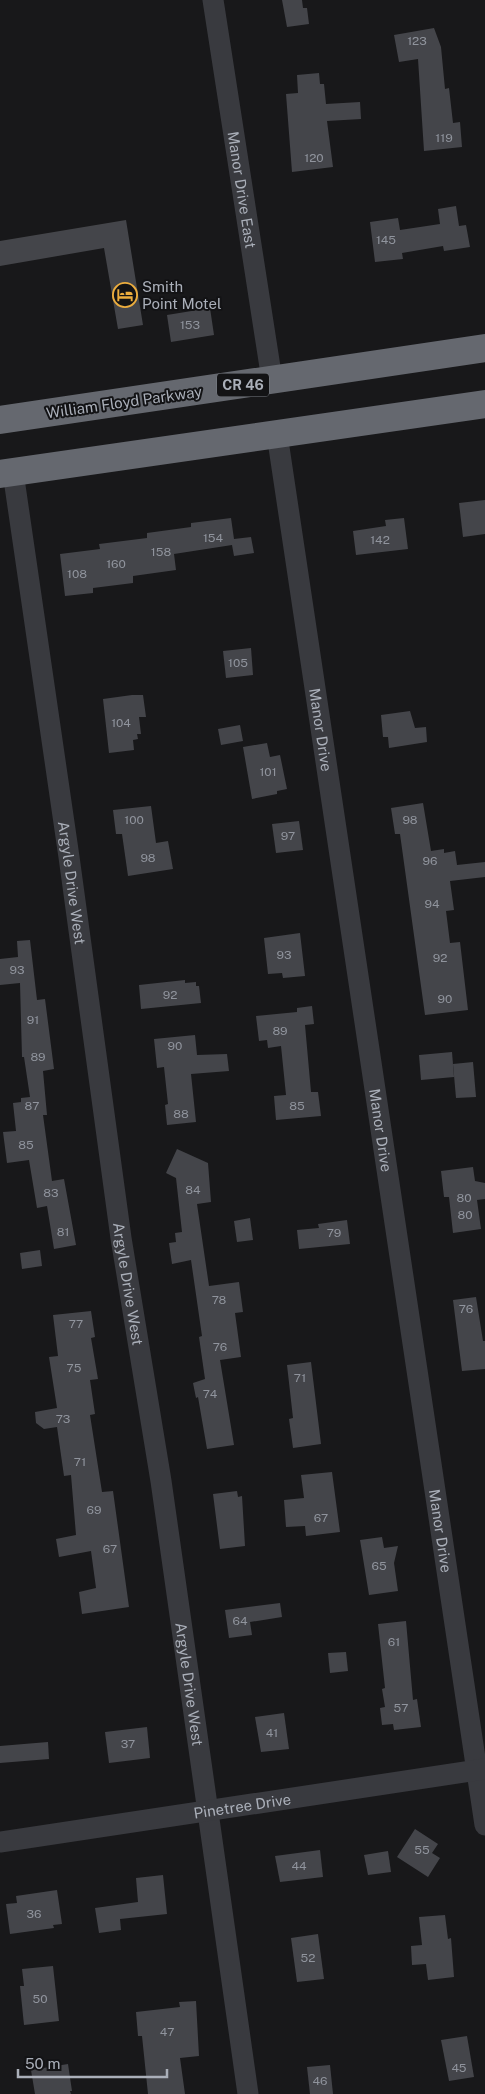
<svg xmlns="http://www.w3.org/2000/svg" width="485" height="2094" font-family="'Public Sans',sans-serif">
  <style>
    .building { fill: #44454a }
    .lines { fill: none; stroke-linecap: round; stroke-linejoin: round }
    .street { stroke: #393a3f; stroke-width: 21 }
    .highway { stroke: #65686f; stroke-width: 28 }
    .labels { text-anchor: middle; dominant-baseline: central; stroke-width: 4; stroke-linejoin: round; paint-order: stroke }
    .number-label { font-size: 12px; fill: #90949d }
    .shield { fill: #131315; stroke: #7d8088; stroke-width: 1 }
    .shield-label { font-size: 14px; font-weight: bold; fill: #aaafb9 }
    .street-label { font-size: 15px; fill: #aaafb9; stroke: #131315 }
    .poi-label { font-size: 15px; fill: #aaafb9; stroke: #131315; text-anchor: start }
  </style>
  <rect width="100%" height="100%" fill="#18181a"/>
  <g class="building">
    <polygon points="282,0 302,0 303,8 307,8 309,24 287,27"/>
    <polygon points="434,28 441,47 445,89 449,88 453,123 460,122 462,147 424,151 418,59 399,62 394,35"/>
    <polygon points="319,73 320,84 324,84 326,104 360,102 361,119 327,121 333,167 292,172 286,94 298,93 297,75"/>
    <polygon points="456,206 459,226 466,225 470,247 444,251 443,246 402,253 403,259 375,262 370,222 398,218 400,230 440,224 438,209"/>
    <polygon points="126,220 143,325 118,329 104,248 0,266 0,241"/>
    <polygon points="210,308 214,335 171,342 167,315"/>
    <polygon points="485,500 485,534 463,537 459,503"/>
    <polygon points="231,518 234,539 251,537 254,553 234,556 232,545 174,554 176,570 133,576 133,583 93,588 93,593 65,596 60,554 100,549 99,544 147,538 147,533 191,527 191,523"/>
    <polygon points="404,518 408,549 356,555 353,531 386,526 385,520"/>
    <polygon points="251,648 253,675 226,678 223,651"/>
    <polygon points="132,695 143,695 146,717 139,717 141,734 137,734 138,739 133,740 134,750 109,753 103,699"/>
    <polygon points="410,711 415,728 426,727 427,742 389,748 388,737 383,737 381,715"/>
    <polygon points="240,725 243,741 221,745 218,729"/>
    <polygon points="267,743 270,757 280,755 287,789 277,791 277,794 252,799 243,747"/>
    <polygon points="423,803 431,851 444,849 444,853 455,851 457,865 485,862 485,877 450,881 454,910 446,911 450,943 460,942 468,1010 425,1015 400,834 395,834 391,808"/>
    <polygon points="151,806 156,843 168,841 173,869 128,876 122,834 116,834 113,810"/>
    <polygon points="299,821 303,850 276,853 272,824"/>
    <polygon points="300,933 305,976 283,978 282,973 268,974 264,938"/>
    <polygon points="30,940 37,1000 45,999 54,1069 43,1071 47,1115 43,1115 52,1181 64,1179 76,1245 54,1249 47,1206 37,1208 29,1160 7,1163 3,1132 16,1131 13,1103 21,1102 21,1098 30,1097 24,1057 22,1057 20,983 0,985 0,959 18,957 17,941"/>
    <polygon points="185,980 185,983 196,982 196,986 199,986 201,1003 141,1009 139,985"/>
    <polygon points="312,1006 314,1024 305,1025 311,1092 318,1092 321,1116 276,1120 274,1096 286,1095 281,1046 268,1048 267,1040 259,1041 256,1016 297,1012 297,1008"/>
    <polygon points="195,1035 197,1055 227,1054 229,1071 191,1074 196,1122 167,1125 165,1105 168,1104 164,1067 157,1068 154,1039"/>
    <polygon points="452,1052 454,1077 421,1080 419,1055"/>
    <polygon points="473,1062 476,1097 456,1098 453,1064"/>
    <polygon points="177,1149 208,1163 211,1202 197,1204 209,1286 239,1282 243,1312 235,1313 241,1357 220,1360 234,1445 207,1449 198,1397 196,1398 193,1383 205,1379 199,1337 202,1336 191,1260 172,1264 169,1243 176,1242 175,1233 182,1232 176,1178 166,1173"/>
    <polygon points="473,1167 475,1181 485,1183 485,1199 477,1200 481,1229 453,1233 449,1197 444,1197 441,1171"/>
    <polygon points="250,1218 253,1240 237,1242 234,1221"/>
    <polygon points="347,1220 350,1244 299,1249 297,1230 319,1228 318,1224"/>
    <polygon points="40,1250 42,1266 22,1269 20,1253"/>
    <polygon points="476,1297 483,1341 485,1341 485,1369 462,1371 453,1300"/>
    <polygon points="91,1311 95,1337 91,1338 98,1379 90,1380 95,1414 90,1415 102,1492 113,1491 129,1607 82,1614 79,1592 96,1588 91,1551 59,1557 56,1539 76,1535 71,1475 64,1476 57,1427 44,1429 36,1423 35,1412 57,1408 49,1357 58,1356 53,1315"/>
    <polygon points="311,1362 321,1444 293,1448 289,1419 293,1418 287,1365"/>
    <polygon points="332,1472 340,1532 306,1536 305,1526 286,1527 284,1500 304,1498 301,1475"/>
    <polygon points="237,1491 238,1497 242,1496 245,1546 220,1549 213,1494"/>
    <polygon points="382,1537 384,1548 398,1546 394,1563 398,1591 369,1595 360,1540"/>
    <polygon points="280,1603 282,1617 250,1622 252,1635 229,1638 225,1610"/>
    <polygon points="406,1621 413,1700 417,1699 421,1727 394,1730 393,1724 382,1725 380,1708 385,1707 382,1689 385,1688 378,1624"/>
    <polygon points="346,1652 348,1671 330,1673 328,1653"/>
    <polygon points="284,1713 289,1749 261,1752 255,1717"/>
    <polygon points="147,1727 150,1758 109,1763 105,1732"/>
    <polygon points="48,1742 49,1759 0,1763 0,1746"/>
    <polygon points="415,1829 438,1844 432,1853 440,1858 428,1877 397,1857"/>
    <polygon points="320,1850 323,1877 280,1882 275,1856"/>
    <polygon points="388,1851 391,1872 368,1875 364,1855"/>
    <polygon points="163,1875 167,1914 120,1919 121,1930 99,1933 95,1908 138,1902 136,1878"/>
    <polygon points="57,1890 62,1924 53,1925 54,1928 10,1934 6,1904 17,1903 16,1896"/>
    <polygon points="445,1915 448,1939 451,1938 454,1977 428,1980 426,1964 412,1965 411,1946 422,1945 419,1917"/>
    <polygon points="318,1934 324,1979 297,1982 291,1938"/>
    <polygon points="53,1966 59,2021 24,2025 20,1986 24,1986 22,1969"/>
    <polygon points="196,2001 199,2056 180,2058 185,2094 148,2094 142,2036 138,2036 136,2012 180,2007 179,2002"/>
    <polygon points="467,2036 474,2077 449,2081 441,2040"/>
    <polygon points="68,2064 72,2091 70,2091 71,2094 35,2094 31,2070"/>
    <polygon points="330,2065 333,2094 310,2094 307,2067"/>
  </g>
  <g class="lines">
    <g class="street">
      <path id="s1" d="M 213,0 L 272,380"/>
      <path id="s2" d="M 277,434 L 485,1825"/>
      <path id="s3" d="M 13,472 L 69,857 L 121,1238 L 161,1481 L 248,2094"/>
      <path id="s4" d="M 0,1842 L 485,1769"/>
    </g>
    <g class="highway">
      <polyline points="0,420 485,348"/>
      <polyline points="0,474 485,404"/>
    </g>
  </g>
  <defs>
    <symbol id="hotel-ring" viewBox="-11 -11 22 22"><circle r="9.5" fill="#131315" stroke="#ecad3e" stroke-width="1.5"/><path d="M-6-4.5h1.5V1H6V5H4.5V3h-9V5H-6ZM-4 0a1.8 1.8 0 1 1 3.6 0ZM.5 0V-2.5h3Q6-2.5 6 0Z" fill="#ecad3e"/></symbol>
  </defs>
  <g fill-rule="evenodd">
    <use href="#hotel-ring" x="111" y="281" width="28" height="28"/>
  </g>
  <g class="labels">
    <g class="number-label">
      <text x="417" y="41">123</text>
      <text x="444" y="138">119</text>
      <text x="314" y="158">120</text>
      <text x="386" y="240">145</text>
      <text x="190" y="325">153</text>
      <text x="213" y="538">154</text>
      <text x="380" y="540">142</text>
      <text x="161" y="552">158</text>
      <text x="116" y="564">160</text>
      <text x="77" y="574">108</text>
      <text x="238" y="663">105</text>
      <text x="121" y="723">104</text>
      <text x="268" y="772">101</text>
      <text x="134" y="820">100</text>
      <text x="410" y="820">98</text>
      <text x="288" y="836">97</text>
      <text x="148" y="858">98</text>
      <text x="430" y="861">96</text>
      <text x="432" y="904">94</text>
      <text x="284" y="955">93</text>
      <text x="440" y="958">92</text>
      <text x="17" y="970">93</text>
      <text x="170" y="995">92</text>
      <text x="445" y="999">90</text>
      <text x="33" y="1020">91</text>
      <text x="280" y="1031">89</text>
      <text x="175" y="1046">90</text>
      <text x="38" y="1057">89</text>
      <text x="32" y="1106">87</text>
      <text x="297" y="1106">85</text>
      <text x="181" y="1114">88</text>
      <text x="26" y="1145">85</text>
      <text x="193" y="1190">84</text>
      <text x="51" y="1193">83</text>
      <text x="464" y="1198">80</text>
      <text x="465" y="1215">80</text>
      <text x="63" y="1232">81</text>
      <text x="334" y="1233">79</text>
      <text x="219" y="1300">78</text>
      <text x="466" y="1309">76</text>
      <text x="76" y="1324">77</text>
      <text x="220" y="1347">76</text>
      <text x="74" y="1368">75</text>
      <text x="300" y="1378">71</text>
      <text x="210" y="1394">74</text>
      <text x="63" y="1419">73</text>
      <text x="80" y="1462">71</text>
      <text x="94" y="1510">69</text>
      <text x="321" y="1518">67</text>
      <text x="110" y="1549">67</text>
      <text x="379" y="1566">65</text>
      <text x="240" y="1621">64</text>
      <text x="394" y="1642">61</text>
      <text x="401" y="1708">57</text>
      <text x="272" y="1733">41</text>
      <text x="128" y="1744">37</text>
      <text x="422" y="1850">55</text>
      <text x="299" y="1866">44</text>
      <text x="34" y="1914">36</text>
      <text x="308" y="1958">52</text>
      <text x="40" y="1999">50</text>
      <text x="167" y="2032">47</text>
      <text x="459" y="2068">45</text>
      <text x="320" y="2081">46</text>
    </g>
    <rect class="shield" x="217" y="373.5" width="52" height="23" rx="4"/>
    <g class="shield-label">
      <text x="243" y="385">CR 46</text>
    </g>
    <g class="street-label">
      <text stroke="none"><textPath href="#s1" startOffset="192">Manor Drive East</textPath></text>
      <text transform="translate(124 402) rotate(-8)">William Floyd Parkway</text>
      <text stroke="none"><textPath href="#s2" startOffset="299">Manor Drive</textPath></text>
      <text stroke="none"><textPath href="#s3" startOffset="415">Argyle Drive West</textPath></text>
      <text stroke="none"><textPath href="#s2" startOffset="704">Manor Drive</textPath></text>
      <text stroke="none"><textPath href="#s3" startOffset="820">Argyle Drive West</textPath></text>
      <text stroke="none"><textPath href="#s2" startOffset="1109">Manor Drive</textPath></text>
      <text stroke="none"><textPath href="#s3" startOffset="1225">Argyle Drive West</textPath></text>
      <text stroke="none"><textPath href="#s4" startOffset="245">Pinetree Drive</textPath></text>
    </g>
    <g class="poi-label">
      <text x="142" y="286">Smith<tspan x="142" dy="17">Point Motel</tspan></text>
    </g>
  </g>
  <path d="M18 2069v8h149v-8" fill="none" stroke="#aaafb9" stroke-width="2.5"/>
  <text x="25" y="2069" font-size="15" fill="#aaafb9" stroke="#131315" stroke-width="4" paint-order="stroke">50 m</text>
</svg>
